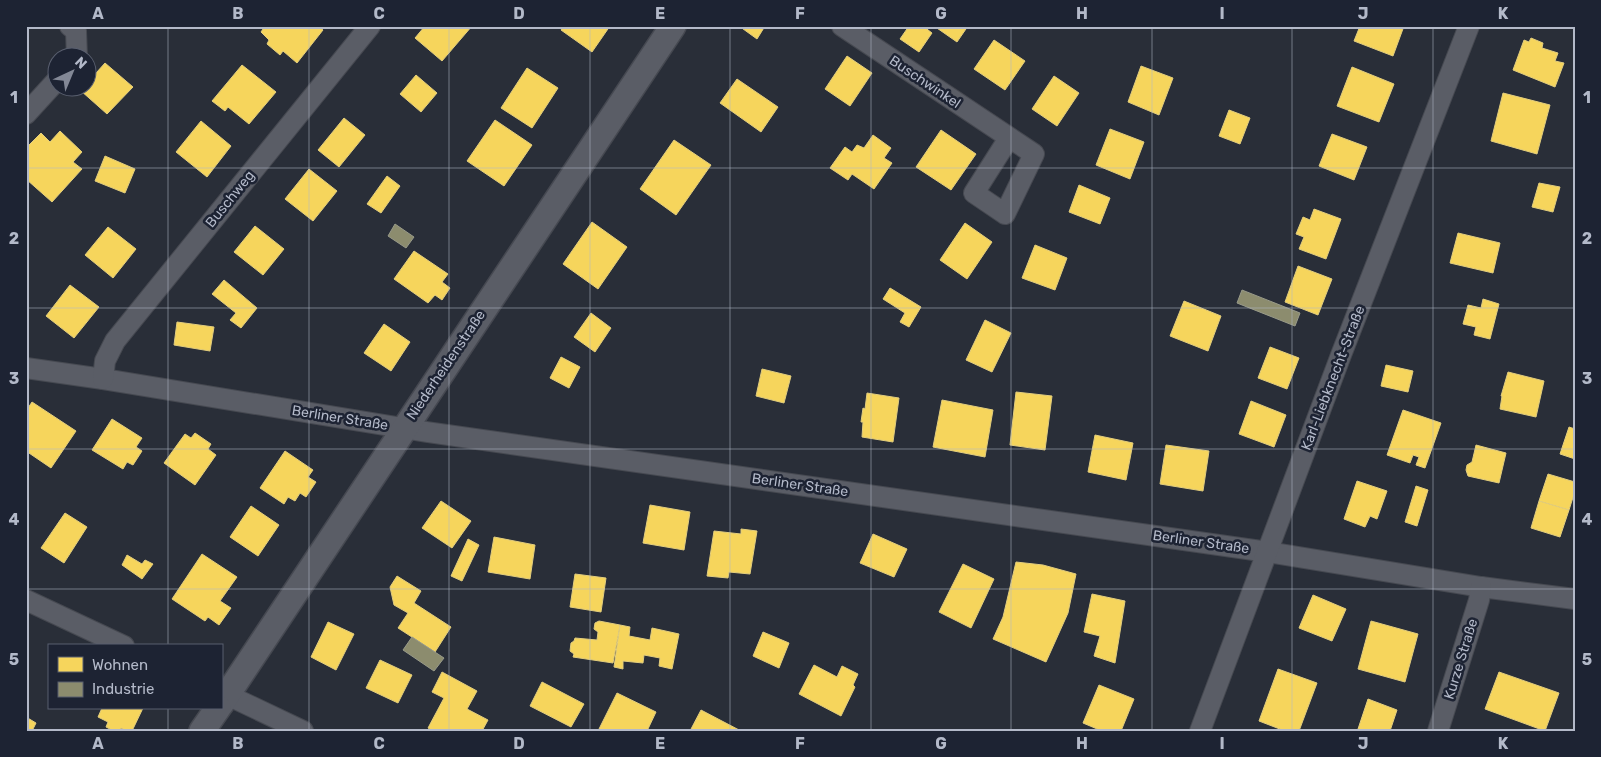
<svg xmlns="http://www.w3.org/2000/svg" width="1601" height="757" font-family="Rubik,sans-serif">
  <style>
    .homes { fill: #f6d55c; stroke: #e2cd7d }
    .industry { fill: #8c8c6e; stroke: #989a89 }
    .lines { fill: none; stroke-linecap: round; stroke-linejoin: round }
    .minor-casing { stroke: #464951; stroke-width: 22 }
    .tertiary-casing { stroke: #464951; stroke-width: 28 }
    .minor { stroke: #5a5d66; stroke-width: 20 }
    .tertiary { stroke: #5a5d66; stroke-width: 25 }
    .grid { fill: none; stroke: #b3b9c9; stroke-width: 1; stroke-opacity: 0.55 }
    .labels { text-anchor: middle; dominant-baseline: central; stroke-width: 5; stroke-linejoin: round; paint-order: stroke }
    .street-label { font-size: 14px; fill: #b3b9c9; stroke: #1d2333 }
    .neatline { fill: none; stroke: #b3b9c9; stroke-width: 2 }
    .grid-label { font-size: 16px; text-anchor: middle; font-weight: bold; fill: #b3b9c9 }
  </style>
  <rect width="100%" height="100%" fill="#292e38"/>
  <g class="homes">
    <polygon points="265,26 318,26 323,30 297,63 283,51 280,55 267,44 269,40 261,32"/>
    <polygon points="425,26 472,26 442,61 415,38"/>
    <polygon points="564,26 610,26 592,52 561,30"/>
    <polygon points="739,26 765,26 757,39"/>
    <polygon points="909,26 923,26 932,33 919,52 900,39"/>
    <polygon points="934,26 968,26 957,42"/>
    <polygon points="1360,26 1404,26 1393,56 1354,41"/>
    <polygon points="1531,38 1543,43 1542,48 1558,53 1555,61 1564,63 1555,87 1513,70 1524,40 1529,42"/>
    <polygon points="994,40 1025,61 1005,90 974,69"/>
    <polygon points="847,56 872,73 850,106 825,89"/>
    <polygon points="105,63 133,87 107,114 80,90 83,88 88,88 88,82"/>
    <polygon points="242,65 276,92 249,124 228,107 225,111 212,101"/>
    <polygon points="1141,66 1173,78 1159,115 1128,102"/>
    <polygon points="1352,67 1394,84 1379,122 1337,106"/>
    <polygon points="527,68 558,88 532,128 501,108"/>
    <polygon points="416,75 437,93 421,112 400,94"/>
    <polygon points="1054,76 1079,93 1057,126 1032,109"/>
    <polygon points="737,79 778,107 761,132 720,103"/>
    <polygon points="1503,93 1550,105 1537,154 1491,141"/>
    <polygon points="1229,110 1250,118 1240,144 1219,136"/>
    <polygon points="344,118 365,135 339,167 318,150"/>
    <polygon points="495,120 532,145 504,186 467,161"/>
    <polygon points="201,121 231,146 207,177 176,152"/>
    <polygon points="1110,129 1144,142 1130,179 1096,165"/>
    <polygon points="941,130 976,154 951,190 916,167"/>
    <polygon points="60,131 82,152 73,162 82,169 52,202 26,179 26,148 41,133 50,142"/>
    <polygon points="1332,134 1367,147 1354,180 1319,166"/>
    <polygon points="873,135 891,148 884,158 892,163 874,189 852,174 848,180 830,168 845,147 852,152 857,145 864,148"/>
    <polygon points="674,140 711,165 676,215 640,189"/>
    <polygon points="105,156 135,169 125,193 95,181"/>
    <polygon points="309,169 337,191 313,221 285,199"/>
    <polygon points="387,176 400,186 381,213 367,204"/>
    <polygon points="1539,183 1560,187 1553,212 1532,207"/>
    <polygon points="1079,185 1110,198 1100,224 1069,212"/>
    <polygon points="1314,209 1341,219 1326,259 1299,249 1304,237 1296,234 1303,217 1310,220"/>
    <polygon points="592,222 627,247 598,289 563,264"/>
    <polygon points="965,223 992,242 967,279 940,260"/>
    <polygon points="255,226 284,249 263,275 234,252"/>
    <polygon points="108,227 136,249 113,278 85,255"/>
    <polygon points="1458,233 1500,243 1493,273 1450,263"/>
    <polygon points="1035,245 1067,258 1055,290 1022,278"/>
    <polygon points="414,251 448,274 442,282 450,288 442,300 435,295 428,303 394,279"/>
    <polygon points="1298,266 1332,279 1318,315 1285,302"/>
    <polygon points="224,280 257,308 241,328 230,320 236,313 212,294"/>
    <polygon points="70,285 99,307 74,338 46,316"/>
    <polygon points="890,288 921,307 909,327 900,322 905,313 883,299"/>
    <polygon points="1483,299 1499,304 1490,339 1474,335 1476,327 1463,324 1468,305 1481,308"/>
    <polygon points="1184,301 1221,316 1208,351 1170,336"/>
    <polygon points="591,313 611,328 595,352 574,337"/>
    <polygon points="985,320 1011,333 992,372 966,360"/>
    <polygon points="177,322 214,327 210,351 174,345"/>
    <polygon points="384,324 410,342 391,371 364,353"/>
    <polygon points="1270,347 1299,358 1287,389 1258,378"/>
    <polygon points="561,357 580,367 569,388 550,378"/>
    <polygon points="1386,365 1413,371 1408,392 1381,386"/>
    <polygon points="762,369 791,376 784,403 756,396"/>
    <polygon points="1508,372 1544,381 1536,417 1500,409 1502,396 1501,396"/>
    <polygon points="1016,392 1052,396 1045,450 1010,445"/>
    <polygon points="867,393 899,398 893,442 862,437 863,422 861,422 863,408 865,409"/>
    <polygon points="942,400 993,410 985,457 933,447"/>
    <polygon points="1251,401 1286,415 1274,447 1239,434"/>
    <polygon points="32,402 76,431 51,468 26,451 26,411"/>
    <polygon points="1403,410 1441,423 1425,468 1416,465 1419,457 1413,455 1410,463 1387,455"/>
    <polygon points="112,419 142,438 136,447 142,451 133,465 127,462 123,469 92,450"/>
    <polygon points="1569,427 1575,429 1575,459 1560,454"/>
    <polygon points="195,433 211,444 208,449 216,455 195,485 164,463 185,434 191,438"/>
    <polygon points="1095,435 1133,443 1126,480 1088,472"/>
    <polygon points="1166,445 1209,451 1203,491 1160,484"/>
    <polygon points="1476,445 1506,453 1499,483 1468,476 1466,470 1467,465 1472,462"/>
    <polygon points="285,451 313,470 308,477 316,482 306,497 300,493 295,501 288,497 284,504 260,488"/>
    <polygon points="1548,474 1575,482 1575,491 1569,510 1539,501"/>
    <polygon points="1357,481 1387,491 1377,519 1370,516 1365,527 1344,519"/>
    <polygon points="1416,486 1428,490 1417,526 1405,522"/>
    <polygon points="441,501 471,521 452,548 422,528"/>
    <polygon points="1539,501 1569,510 1560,537 1531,528"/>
    <polygon points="650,505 690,512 684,550 643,543"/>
    <polygon points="251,506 279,525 258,556 230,537"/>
    <polygon points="65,513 87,527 64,563 41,548"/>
    <polygon points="741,529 757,531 750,574 729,572 728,578 707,576 714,531 741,534"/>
    <polygon points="873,534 907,549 894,577 860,563"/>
    <polygon points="494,537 535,545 530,579 488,572"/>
    <polygon points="468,539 479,545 462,581 451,576"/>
    <polygon points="202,554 237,577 220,601 231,608 219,625 208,617 205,621 172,599"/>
    <polygon points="127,555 142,564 145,560 153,564 142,579 122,565"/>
    <polygon points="1016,562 1043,565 1076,574 1068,613 1046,662 993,639 1003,617"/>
    <polygon points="963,564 994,579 971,628 939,612"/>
    <polygon points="575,574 606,578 601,612 570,607"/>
    <polygon points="397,576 421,591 414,603 451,627 435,652 398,628 408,613 394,605 390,587"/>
    <polygon points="1092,594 1125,601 1115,663 1094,656 1100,636 1084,632"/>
    <polygon points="1313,595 1346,609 1332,641 1299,628"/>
    <polygon points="599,621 620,625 613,663 573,657 574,654 570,651 571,643 574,641 575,638 597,640 598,632 594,629 595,623"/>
    <polygon points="1371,621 1418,634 1405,682 1358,669"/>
    <polygon points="328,622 354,634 336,670 311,657"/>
    <polygon points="620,625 630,627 629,636 650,640 652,628 679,634 672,669 659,666 660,658 644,655 643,663 623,661 623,669 614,667"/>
    <polygon points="763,632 789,643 779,668 753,656"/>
    <polygon points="380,660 412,675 398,703 366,688"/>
    <polygon points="814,665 837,677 842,666 858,674 853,685 855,687 841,716 799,694"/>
    <polygon points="1278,669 1317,683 1299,731 1285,731 1259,721"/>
    <polygon points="442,672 477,691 467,709 488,720 482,731 433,731 428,728 444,698 432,692"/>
    <polygon points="1499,672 1559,693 1545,731 1485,709"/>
    <polygon points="542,682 584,704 571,727 530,706"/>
    <polygon points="1099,685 1134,699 1121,731 1102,731 1083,723"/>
    <polygon points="617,693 656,712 647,731 598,731"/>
    <polygon points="1368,699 1397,710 1390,731 1364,731 1358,729"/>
    <polygon points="102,708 143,708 132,731 127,731 121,728 120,731 114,731 106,727 108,722 98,717"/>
    <polygon points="701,710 741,731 690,731"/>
    <polygon points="26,717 36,723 32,731 26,731"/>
  </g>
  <g class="industry">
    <polygon points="395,224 414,237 406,248 388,236"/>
    <polygon points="1242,290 1300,313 1295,326 1237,303"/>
    <polygon points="412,637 444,658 434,671 403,650"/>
  </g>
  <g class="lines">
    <defs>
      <g id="minor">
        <polyline points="70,26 76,31 77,58"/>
        <polyline points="842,26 1034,154 1005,214 974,193 1009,138"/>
        <polyline points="26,114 58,79"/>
        <polyline points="26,368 103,379 427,432 1268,552 1481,587 1575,599"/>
        <polyline points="103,379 105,361 115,341 370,26"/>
        <polyline points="26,600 124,646"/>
        <polyline points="221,692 303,731"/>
        <polyline points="1200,731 1341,355 1469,26"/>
        <polyline points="1438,731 1479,600 1481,587"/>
      </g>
      <g id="tertiary">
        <polyline points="221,704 673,26"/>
        <polyline points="202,731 218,708"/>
      </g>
    </defs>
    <use href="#minor" class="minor-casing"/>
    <use href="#tertiary" class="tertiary-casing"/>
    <use href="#minor" class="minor"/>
    <use href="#tertiary" class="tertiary"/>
  </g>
  <path class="grid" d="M 168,26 L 168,646M 309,26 L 309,731M 449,26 L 449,731M 590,26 L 590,731M 730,26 L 730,731M 871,26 L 871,731M 1011,26 L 1011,731M 1152,26 L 1152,731M 1292,26 L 1292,731M 1433,26 L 1433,731M 26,168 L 1575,168M 26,308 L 1575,308M 26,449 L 1575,449M 26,589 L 1575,589M 168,708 L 168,731"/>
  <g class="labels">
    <g class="street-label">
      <text transform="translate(925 82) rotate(34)">Buschwinkel</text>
      <text transform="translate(230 199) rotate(-51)">Buschweg</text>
      <text transform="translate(446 365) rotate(-56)">Niederheidenstraße</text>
      <text transform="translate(1333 378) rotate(-69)">Karl-Liebknecht-Straße</text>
      <text transform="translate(340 418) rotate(9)">Berliner Straße</text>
      <text transform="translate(800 485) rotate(8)">Berliner Straße</text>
      <text transform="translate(1201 542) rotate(8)">Berliner Straße</text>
      <text transform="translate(1461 659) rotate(-73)">Kurze Straße</text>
    </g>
  </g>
  <rect width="1601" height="757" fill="none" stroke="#1d2333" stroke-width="55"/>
  <rect x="48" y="644" width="175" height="65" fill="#1d2333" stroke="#595f6f"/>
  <rect x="58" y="657" width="25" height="15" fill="#f6d55c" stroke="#595f6f"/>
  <text x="92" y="670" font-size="15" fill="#b3b9c9">Wohnen</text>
  <rect x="58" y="682" width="25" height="15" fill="#8c8c6e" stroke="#595f6f"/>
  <text x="92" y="694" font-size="15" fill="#b3b9c9">Industrie</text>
  <g transform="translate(72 72) rotate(44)"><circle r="24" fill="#1d2333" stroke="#595f6f"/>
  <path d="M0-4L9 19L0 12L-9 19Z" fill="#838896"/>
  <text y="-8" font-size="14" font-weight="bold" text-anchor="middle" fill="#b3b9c9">N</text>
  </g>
  <rect x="28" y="28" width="1546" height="702" class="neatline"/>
  <g class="grid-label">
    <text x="98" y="19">A</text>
    <text x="238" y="19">B</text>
    <text x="379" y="19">C</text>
    <text x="519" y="19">D</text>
    <text x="660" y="19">E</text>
    <text x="800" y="19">F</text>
    <text x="941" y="19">G</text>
    <text x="1082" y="19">H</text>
    <text x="1222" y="19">I</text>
    <text x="1363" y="19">J</text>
    <text x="1503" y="19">K</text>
    <text x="14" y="103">1</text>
    <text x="1587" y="103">1</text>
    <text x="14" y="244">2</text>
    <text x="1587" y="244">2</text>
    <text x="14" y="384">3</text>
    <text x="1587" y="384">3</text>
    <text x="14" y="525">4</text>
    <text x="1587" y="525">4</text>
    <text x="14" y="665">5</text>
    <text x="1587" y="665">5</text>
    <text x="98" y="749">A</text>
    <text x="238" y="749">B</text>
    <text x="379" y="749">C</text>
    <text x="519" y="749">D</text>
    <text x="660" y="749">E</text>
    <text x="800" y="749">F</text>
    <text x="941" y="749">G</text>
    <text x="1082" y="749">H</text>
    <text x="1222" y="749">I</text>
    <text x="1363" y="749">J</text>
    <text x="1503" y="749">K</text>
  </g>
</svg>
